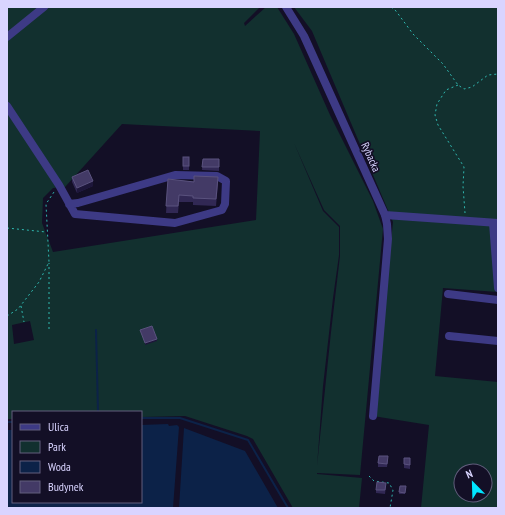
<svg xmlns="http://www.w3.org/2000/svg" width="505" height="515" font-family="'PT Sans Narrow',sans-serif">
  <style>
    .green { fill: #12302f; fill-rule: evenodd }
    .water { fill: #0c2248 }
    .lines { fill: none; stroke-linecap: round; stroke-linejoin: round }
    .stream { stroke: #0c2248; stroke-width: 2 }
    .path { stroke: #2fb8b0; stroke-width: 1; stroke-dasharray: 2 3; stroke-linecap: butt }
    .minor { stroke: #3d3a85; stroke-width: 8 }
    .wall { fill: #312854 }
    .shaded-wall { fill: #1d163a }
    .building { fill: #433a66; stroke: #5a527e }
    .labels { text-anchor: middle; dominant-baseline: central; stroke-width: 3.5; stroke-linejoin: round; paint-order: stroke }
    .street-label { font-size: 11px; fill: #d9d4ff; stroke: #130f26 }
  </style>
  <rect width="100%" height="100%" fill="#130f26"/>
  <g class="green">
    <path d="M 7,7 L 260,7 L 244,23 L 245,26 L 266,7 L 277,7 L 294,34 L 330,115 L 373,201 L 383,229 L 360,475 L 317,473 L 317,474 L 362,478 L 359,508 L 293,508 L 253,439 L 247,436 L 185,416 L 141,417 L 141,412 L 13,412 L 13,419 L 7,419 ZM 122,124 L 260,131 L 256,220 L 53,252 L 42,223 L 43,198 L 53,188 L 65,187 ZM 294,143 L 324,210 L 340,226 L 340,256 L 331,332 L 317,466 L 323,386 L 333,298 L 339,255 L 339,227 L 323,211 ZM 30,321 L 34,340 L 14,344 L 12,325 Z"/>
    <path d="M 294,7 L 498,7 L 498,292 L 443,288 L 435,376 L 498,382 L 498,508 L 421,508 L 429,425 L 373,416 L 393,222 L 312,31 ZM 461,471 L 485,471 L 485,495 L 461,495 Z"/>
  </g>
  <g class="water">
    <polygon points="168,424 169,426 177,425 179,427 173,508 7,508 7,430 13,430 13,502 141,502 141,425"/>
    <polygon points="184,428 245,451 278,508 179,508"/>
  </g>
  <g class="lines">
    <g class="stream">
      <polyline points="96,330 98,412"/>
      <polyline points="141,418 180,418 248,440 288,508"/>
      <polyline points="7,422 13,422"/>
    </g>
    <g class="path">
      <polyline points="391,7 396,11 413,34 443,64 458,85 464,89 472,87 488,75 498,74"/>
      <polyline points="458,85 446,90 437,104 435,115 438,125 464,167 463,186 465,213"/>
      <polyline points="7,228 46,232"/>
      <polyline points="21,306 24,322"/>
      <polyline points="7,316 18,309 39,282 49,262 46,204 54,192"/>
      <polyline points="49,329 49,263"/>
      <polyline points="369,476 374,481 389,483 393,490 390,508"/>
      <polyline points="434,508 443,508"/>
    </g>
    <g class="minor">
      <polyline points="286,7 304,36 385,215 498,223"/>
      <polyline points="7,37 44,7"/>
      <polyline points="7,106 59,185 75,214 175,223 222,210 225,204 226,181 217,176 175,175 78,203 69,204"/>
      <polyline points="493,223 498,288"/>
      <polyline points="448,294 498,300"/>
      <polyline points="449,336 498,341"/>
      <polyline points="373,416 388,239 387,224 385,215"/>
    </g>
  </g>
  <g class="wall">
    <rect x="183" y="157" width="6" height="13"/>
    <polygon points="203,159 219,159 219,171 202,170"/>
    <polygon points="72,177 93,186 77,193 72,182"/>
    <polygon points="168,179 218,184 216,206 193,205 193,202 179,202 178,213 166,213"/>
    <polygon points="404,458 410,458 410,469 404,468"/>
    <polygon points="388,460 387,467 378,467 378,463"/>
    <polygon points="386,486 385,494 376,493 376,490"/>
    <polygon points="400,486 406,486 405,494 399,494"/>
  </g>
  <g class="shaded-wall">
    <polygon points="93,181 93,186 77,193 77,188"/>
    <polygon points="157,339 157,341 145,345 145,343"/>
  </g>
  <g class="building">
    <rect x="183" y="157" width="6" height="9"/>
    <polygon points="203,159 219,159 219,167 202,167"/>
    <polygon points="88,170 93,181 77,188 72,177"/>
    <polygon points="194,176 218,177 216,199 193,198 193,196 179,195 178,206 166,206 168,179 194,182"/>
    <polygon points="152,326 157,339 145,343 140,330"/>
    <polygon points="379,456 388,456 387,464 378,463"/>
    <polygon points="404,458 410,458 410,465 404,464"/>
    <polygon points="377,482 386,483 385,490 376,490"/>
    <polygon points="400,486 406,486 405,493 399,492"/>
  </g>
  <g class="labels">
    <g class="street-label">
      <text transform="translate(371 157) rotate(66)">Rybacka</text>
    </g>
  </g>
  <rect width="505" height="515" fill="none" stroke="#d9d4ff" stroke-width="16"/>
  <rect x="12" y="411" width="130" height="92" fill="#130f26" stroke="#625e7d"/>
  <rect x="20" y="424" width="20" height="6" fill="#3d3a85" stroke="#625e7d"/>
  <text x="48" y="431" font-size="12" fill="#d9d4ff">Ulica</text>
  <rect x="20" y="441" width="20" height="12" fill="#12302f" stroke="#625e7d"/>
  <text x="48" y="451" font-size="12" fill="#d9d4ff">Park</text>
  <rect x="20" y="461" width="20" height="12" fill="#0c2248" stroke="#625e7d"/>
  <text x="48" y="471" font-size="12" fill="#d9d4ff">Woda</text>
  <rect x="20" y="481" width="20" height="12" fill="#433a66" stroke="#625e7d"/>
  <text x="48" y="491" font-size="12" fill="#d9d4ff">Budynek</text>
  <g transform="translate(473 483) rotate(337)"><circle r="19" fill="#130f26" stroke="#625e7d"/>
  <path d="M0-3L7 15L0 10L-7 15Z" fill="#00e5ff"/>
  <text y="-6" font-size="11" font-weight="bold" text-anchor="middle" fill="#d9d4ff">N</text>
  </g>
</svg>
